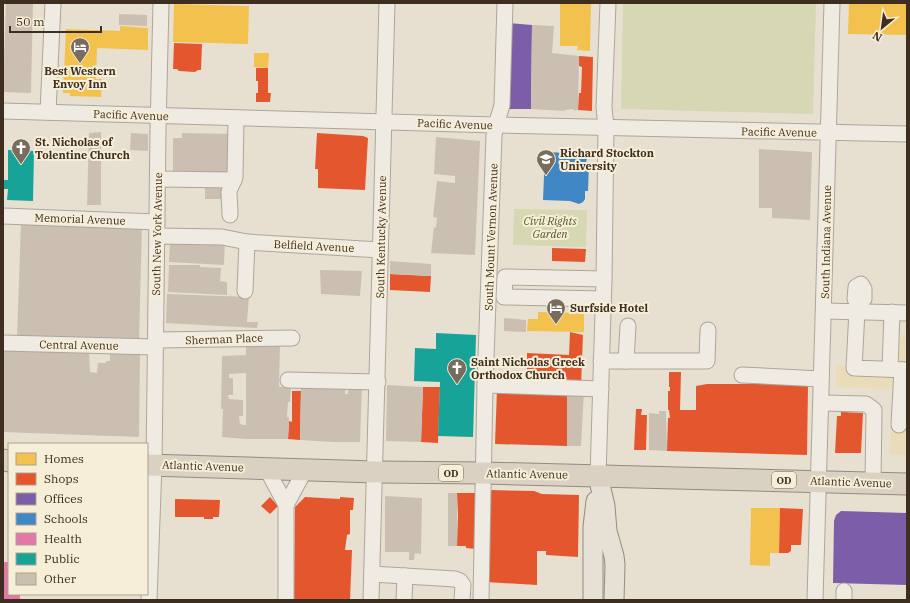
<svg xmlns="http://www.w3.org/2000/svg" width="910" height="603" font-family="'IBM Plex Serif',serif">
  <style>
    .green { fill: #d6d7b3 }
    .sand { fill: #eadcb9 }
    .homes { fill: #f2c14e }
    .shops { fill: #e4572e }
    .offices { fill: #7b5ea7 }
    .schools { fill: #3f88c5 }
    .health { fill: #e377a8 }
    .public { fill: #17a398 }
    .building { fill: #cbbfb2; fill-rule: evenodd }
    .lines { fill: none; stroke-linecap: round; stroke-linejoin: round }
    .minor-casing { stroke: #ada599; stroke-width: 17 }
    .major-casing { stroke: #928b80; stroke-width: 21 }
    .highway-casing { stroke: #928b80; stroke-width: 23 }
    .minor { stroke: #efebe3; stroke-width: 15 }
    .major { stroke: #e6e1d4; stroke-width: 19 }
    .highway { stroke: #dad1c2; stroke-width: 21 }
    .labels { text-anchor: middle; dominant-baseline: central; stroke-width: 4; stroke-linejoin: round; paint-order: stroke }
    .shield { fill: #f7eed8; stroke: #756857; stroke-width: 1 }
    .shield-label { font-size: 10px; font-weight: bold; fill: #3d2e20 }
    .poi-label { font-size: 11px; font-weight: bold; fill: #3d2e20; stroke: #f7eed8; text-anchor: start }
    .street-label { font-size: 11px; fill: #3d2e20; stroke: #f7eed8 }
    .park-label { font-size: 11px; font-style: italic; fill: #4d5a26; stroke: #f7eed8 }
  </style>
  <rect width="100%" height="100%" fill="#e7e0d1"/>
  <g class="green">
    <polygon points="623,3 816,3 813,114 621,109"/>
    <polygon points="514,209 587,210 586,247 513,245"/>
  </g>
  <polygon class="sand" points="904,334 907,334 907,455 890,454 892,389 836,387 836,365 897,367 898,343"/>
  <g class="homes">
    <polygon points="560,3 591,3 590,51 577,50 578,46 560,46"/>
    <polygon points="849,3 907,3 907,35 848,34"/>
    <polygon points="174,4 249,6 248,44 173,42"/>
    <polygon points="120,26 148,28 148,50 97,48 96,79 102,79 101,97 70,96 70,93 63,93 66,29 120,31"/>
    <polygon points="254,53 269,53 268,68 254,67"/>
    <polygon points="538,312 584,313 584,332 527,331 528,319 538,319"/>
    <polygon points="751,508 780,508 779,553 770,553 770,566 750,565"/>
  </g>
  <g class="shops">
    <polygon points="174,43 202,44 201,70 198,70 195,72 179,71 177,69 173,69"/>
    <polygon points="579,56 593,57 592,111 578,110 579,93 581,93 582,67 579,66"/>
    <polygon points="256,68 268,68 268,93 271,93 270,102 256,102 256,93 258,93 258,81 256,81"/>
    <polygon points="317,133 363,136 368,138 365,190 318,188 318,169 315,169"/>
    <polygon points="552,248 586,249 585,262 552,261"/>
    <polygon points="390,274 431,276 430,292 390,290"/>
    <polygon points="570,332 583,335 581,386 527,384 527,353 569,355"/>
    <polygon points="669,372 681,372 680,410 696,410 696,386 707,384 775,384 808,386 807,455 667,451 668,418 670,418 669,410 668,410 668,391 670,391 670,387 669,387"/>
    <polygon points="423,387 440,387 438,443 421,442"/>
    <polygon points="497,389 567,391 567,446 495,444"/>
    <polygon points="292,391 301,391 300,440 288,439 289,421 292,422"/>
    <polygon points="636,409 642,409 641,415 647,415 646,450 634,450"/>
    <polygon points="841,412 863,413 861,453 835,453 837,416 841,416"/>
    <polygon points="489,490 534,491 542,494 579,495 578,557 546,555 546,551 537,551 537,585 486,582"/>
    <polygon points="457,493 478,493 476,549 466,548 466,546 457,546 458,515"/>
    <polygon points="270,497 278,506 270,514 261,506"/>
    <polygon points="305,497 340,499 340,497 354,498 353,510 350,510 350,534 347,535 345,550 352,550 350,600 294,600 295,507"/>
    <polygon points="175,499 220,500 219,517 213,517 213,519 204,519 204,517 175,517"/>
    <polygon points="780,508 803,509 801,545 791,545 791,551 788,553 779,553"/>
  </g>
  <g class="offices">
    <polygon points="508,23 532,25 531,109 508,109"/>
    <polygon points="841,511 907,513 907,585 833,583 834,521 836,515"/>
  </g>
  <polygon class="schools" points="574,150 579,150 584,152 587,159 586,162 589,162 588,191 585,191 585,199 583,202 579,204 570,201 543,200 545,152 570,153"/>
  <polygon class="health" points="3,562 9,562 9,594 20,594 20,600 3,600"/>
  <g class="public">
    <polygon points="8,150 34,151 33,201 7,200 8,189 3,189 3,180 8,180"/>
    <polygon points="436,333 476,335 473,437 438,436 440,382 414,381 415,348 436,349"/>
  </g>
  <g class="building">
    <polygon points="6,3 33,3 31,93 3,92"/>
    <polygon points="119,14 147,15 147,26 119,25"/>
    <polygon points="532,25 554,26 552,53 579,56 578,109 576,111 572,109 566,110 565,109 565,111 531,109"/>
    <polygon points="101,132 101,205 87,205 89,133"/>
    <polygon points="131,133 148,134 148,151 130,150"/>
    <polygon points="182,133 234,134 233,172 226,172 226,177 222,177 222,199 205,199 205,177 178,177 178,171 173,171 173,138 182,138"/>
    <polygon points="436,137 480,141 475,255 431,253 434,227 436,228 437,218 433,217 437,181 455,183 455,176 434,174"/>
    <polygon points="759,149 812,152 810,220 772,218 772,208 759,208"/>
    <polygon points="21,221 142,224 139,342 17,339"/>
    <polygon points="170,238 225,239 224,265 169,262"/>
    <polygon points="390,261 431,264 431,276 390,274"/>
    <polygon points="169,265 200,265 200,267 221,268 220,281 227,282 227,295 168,292"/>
    <polygon points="320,270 362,271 360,296 321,294"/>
    <polygon points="167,294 249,297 247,322 258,322 257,328 166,323"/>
    <polygon points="504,318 526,320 526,332 504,331"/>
    <path d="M 246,343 L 280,344 L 279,387 L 291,386 L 290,402 L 288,402 L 287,417 L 289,418 L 289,421 L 288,439 L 245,439 L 222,437 L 223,409 L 221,409 L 222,356 L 246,355 ZM 246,373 L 246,425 L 244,425 L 240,424 L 239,416 L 243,416 L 243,400 L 229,399 L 228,395 L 233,395 L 233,378 L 229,378 L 229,374 Z"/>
    <polygon points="110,349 140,352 139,437 3,432 3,350 89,351 90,372 97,373 98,363 106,363 106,361 110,361"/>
    <polygon points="387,385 423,387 421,442 386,441"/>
    <polygon points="346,386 345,394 348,394 348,387 362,387 360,442 333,442 300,440 301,387"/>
    <polygon points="567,391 584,391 581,446 567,446"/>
    <polygon points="659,411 666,411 667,451 649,450 649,413 659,414"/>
    <rect x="448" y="493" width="9" height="53"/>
    <polygon points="385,496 422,498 421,554 415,553 414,560 409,560 409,552 385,552"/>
  </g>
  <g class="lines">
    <defs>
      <g id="minor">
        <polyline points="3,111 495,125 907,134"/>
        <polyline points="48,112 53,3"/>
        <polyline points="158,179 234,180"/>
        <path d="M 230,215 C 230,207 229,199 229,192 C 230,186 234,182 235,177 L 236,118"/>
        <polyline points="3,216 157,222"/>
        <polyline points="157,236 222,237 247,242 380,250"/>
        <polyline points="245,291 247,242"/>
        <polyline points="603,299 504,297 505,277 604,279"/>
        <polyline points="859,303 855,299 856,287 861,284 864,289 864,299 859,303 857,311 854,368 907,370"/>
        <polyline points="824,311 907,313"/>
        <polyline points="156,340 292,338"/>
        <polyline points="3,343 155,347"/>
        <polyline points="601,361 707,361 708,330"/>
        <polyline points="626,361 628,326"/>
        <polyline points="890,369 892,312"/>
        <polyline points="742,375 821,379"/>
        <polyline points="288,380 378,382"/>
        <polyline points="485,385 601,389"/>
        <polyline points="822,403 866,404 874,410 873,483"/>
        <polyline points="899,425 902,370"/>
        <polyline points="266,468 286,505 286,600"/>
        <polyline points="598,476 604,279 606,128 604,107 608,3"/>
        <polyline points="286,505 305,470"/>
        <polyline points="372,574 455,579 460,581 463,585 462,600"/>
        <polyline points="149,600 154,465 158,129 161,3"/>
        <path d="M 371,600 C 377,401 383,202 387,3"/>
        <polyline points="404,600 405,576"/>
        <path d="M 481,600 L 485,385 L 494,136 C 495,124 499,117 502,105 L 505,3"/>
        <polyline points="815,600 832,3"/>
        <polyline points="844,600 844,591"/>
      </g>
      <g id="major">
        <polyline points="598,476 605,506 607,531 614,556 615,565 614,600"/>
        <polyline points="593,600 593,527 596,501"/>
      </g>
      <g id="highway">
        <polyline points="3,460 9,461"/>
        <polyline points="147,465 375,472 484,473 907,484"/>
      </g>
    </defs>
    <use href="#minor" class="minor-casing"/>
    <use href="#major" class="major-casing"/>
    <use href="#highway" class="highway-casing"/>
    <use href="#minor" class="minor"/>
    <use href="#major" class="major"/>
    <use href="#highway" class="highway"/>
  </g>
  <defs>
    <symbol id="hotel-pin" viewBox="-11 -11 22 30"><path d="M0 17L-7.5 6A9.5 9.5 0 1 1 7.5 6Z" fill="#786c5e" stroke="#f7eed8"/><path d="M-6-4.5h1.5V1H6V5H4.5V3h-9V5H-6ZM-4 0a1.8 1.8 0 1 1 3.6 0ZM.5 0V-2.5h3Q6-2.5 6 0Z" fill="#fff"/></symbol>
    <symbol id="church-pin" viewBox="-11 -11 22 30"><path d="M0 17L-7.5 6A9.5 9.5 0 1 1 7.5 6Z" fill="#786c5e" stroke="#f7eed8"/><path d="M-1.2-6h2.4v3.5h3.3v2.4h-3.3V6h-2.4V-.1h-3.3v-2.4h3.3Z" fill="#fff"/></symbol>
    <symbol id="university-pin" viewBox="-11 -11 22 30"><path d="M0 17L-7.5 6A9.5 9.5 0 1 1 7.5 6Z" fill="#786c5e" stroke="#f7eed8"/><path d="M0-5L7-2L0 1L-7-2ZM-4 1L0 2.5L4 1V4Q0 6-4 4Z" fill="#fff"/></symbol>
  </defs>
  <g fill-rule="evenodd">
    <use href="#hotel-pin" x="69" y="36" width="22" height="30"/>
    <use href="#church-pin" x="10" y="137" width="22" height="30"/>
    <use href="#university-pin" x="535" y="148" width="22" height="30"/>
    <use href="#hotel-pin" x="545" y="297" width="22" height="30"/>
    <use href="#church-pin" x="446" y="357" width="22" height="30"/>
  </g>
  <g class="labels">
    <g class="shield">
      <rect x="439" y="465" width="24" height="16" rx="3"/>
      <rect x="772" y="472" width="24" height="16" rx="3"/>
    </g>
    <g class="shield-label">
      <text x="451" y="473">OD</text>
      <text x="784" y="480">OD</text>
    </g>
    <g class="poi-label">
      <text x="80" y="71" text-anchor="middle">Best Western<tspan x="80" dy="13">Envoy Inn</tspan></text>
      <text x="35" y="142">St. Nicholas of<tspan x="35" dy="13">Tolentine Church</tspan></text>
      <text x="560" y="153">Richard Stockton<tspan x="560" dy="13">University</tspan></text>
      <text x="570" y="308">Surfside Hotel</text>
      <text x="471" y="362">Saint Nicholas Greek<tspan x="471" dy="13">Orthodox Church</tspan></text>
    </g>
    <g class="street-label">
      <text transform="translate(131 115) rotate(2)">Pacific Avenue</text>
      <text transform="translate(455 124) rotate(2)">Pacific Avenue</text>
      <text transform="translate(779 132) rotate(1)">Pacific Avenue</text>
      <text transform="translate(80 219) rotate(2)">Memorial Avenue</text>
      <text transform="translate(157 234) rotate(-89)">South New York Avenue</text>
      <text transform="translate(381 237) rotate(-89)">South Kentucky Avenue</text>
      <text transform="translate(491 237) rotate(-88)">South Mount Vernon Avenue</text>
      <text transform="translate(826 242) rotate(-89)">South Indiana Avenue</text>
      <text transform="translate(314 246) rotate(3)">Belfield Avenue</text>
      <text transform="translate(224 339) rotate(-2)">Sherman Place</text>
      <text transform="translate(79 345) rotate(1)">Central Avenue</text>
      <text transform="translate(203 466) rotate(2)">Atlantic Avenue</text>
      <text transform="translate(527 474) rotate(1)">Atlantic Avenue</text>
      <text transform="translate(851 482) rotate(2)">Atlantic Avenue</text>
    </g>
    <g class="park-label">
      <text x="550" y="221">Civil Rights<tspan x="550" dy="13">Garden</tspan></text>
    </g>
  </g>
  <rect width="910" height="603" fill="none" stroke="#3d2e20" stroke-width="8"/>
  <rect x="8" y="443" width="140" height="152" fill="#f7eed8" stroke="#ada18e"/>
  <rect x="16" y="453" width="20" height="12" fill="#f2c14e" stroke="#ada18e"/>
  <text x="44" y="463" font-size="12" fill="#3d2e20">Homes</text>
  <rect x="16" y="473" width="20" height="12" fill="#e4572e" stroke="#ada18e"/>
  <text x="44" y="483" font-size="12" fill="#3d2e20">Shops</text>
  <rect x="16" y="493" width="20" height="12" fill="#7b5ea7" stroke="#ada18e"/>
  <text x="44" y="503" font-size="12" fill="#3d2e20">Offices</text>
  <rect x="16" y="513" width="20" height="12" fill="#3f88c5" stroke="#ada18e"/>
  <text x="44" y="523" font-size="12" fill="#3d2e20">Schools</text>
  <rect x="16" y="533" width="20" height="12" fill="#e377a8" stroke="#ada18e"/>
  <text x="44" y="543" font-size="12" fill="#3d2e20">Health</text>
  <rect x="16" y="553" width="20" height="12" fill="#17a398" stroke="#ada18e"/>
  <text x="44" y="563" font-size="12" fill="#3d2e20">Public</text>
  <rect x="16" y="573" width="20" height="12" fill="#cbbfb2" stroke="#ada18e"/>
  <text x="44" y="583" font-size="12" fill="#3d2e20">Other</text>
  <g transform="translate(882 28) rotate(209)" stroke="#f7eed8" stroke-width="3" paint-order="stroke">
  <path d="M0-3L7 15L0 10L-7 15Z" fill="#3d2e20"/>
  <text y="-6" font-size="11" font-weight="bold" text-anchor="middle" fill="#3d2e20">N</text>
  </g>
  <path d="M10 26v6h91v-6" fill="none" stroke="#3d2e20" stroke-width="2"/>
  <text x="16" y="26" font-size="12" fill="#3d2e20" stroke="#f7eed8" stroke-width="3" paint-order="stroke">50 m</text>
</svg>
